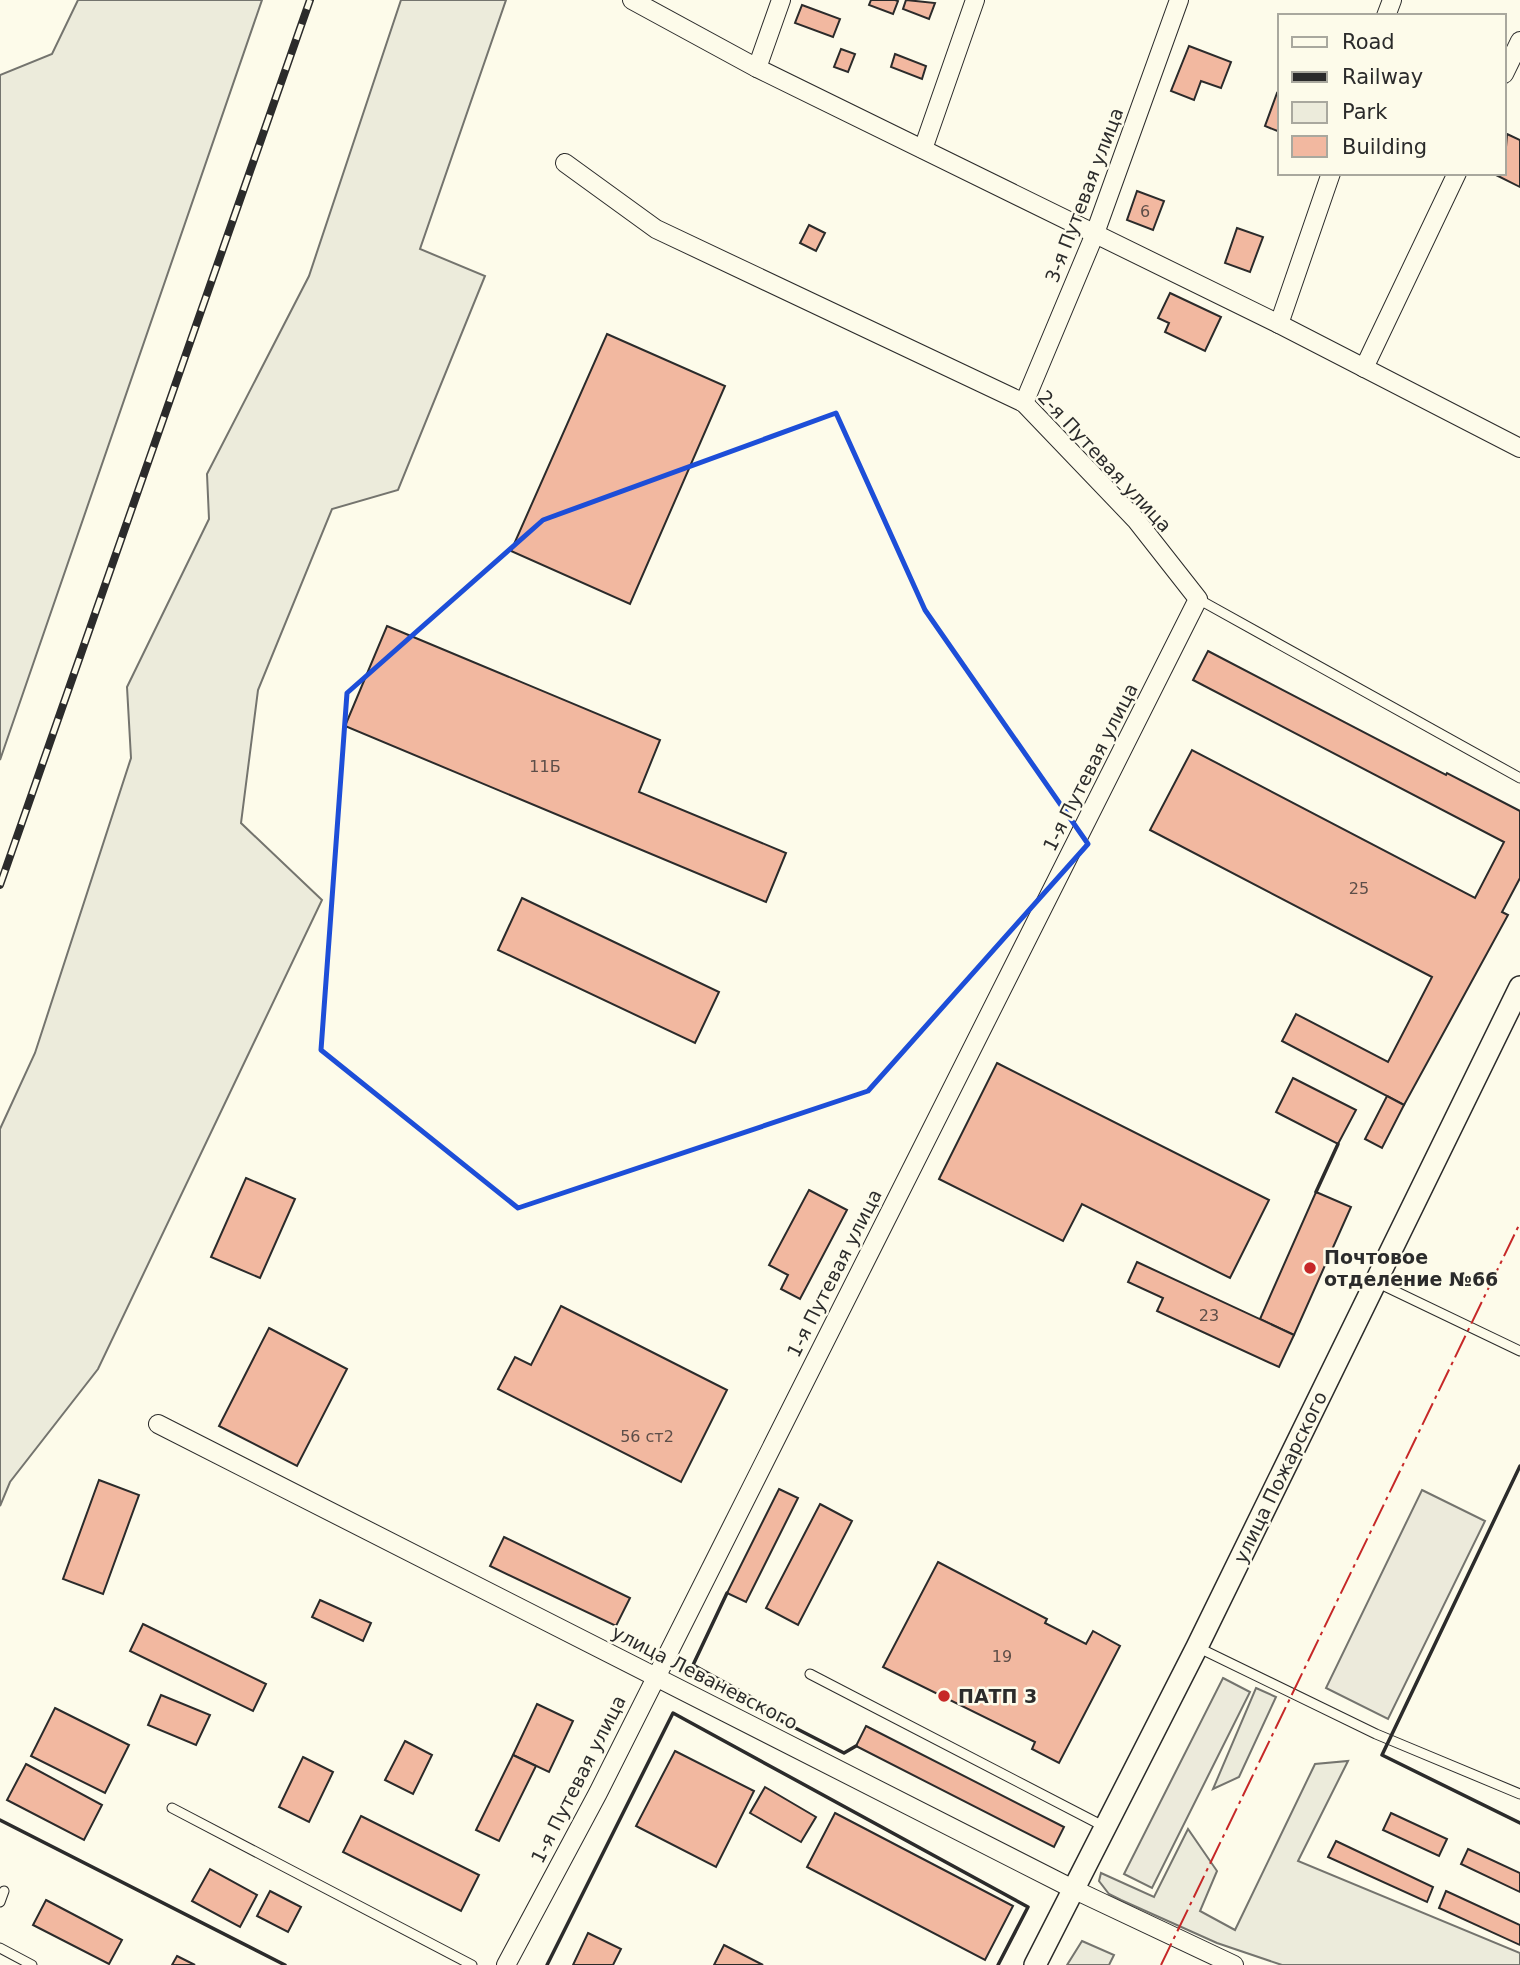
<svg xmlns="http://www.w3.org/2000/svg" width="1520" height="1965" font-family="'DejaVu Sans',sans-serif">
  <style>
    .green { fill: #ecebdb; stroke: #74746e; stroke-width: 2 }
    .parking { fill: #eceadb; stroke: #74746e; stroke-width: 2 }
    .building { fill: #f2b8a0; stroke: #2b2b2b; stroke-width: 2 }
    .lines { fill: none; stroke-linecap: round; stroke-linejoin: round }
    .service-casing { stroke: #2b2b2b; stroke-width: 11 }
    .minor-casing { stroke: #2b2b2b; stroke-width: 20 }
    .tertiary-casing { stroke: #2b2b2b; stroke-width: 24 }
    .service { stroke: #fdfbea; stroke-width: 9 }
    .minor { stroke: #fdfbea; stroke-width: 18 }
    .tertiary { stroke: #fdfbea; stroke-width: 21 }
    .rail-casing { stroke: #2b2b2b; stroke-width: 8 }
    .rail { stroke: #fdfbea; stroke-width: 5; stroke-dasharray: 16; stroke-linecap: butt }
    .wall { stroke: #2b2b2b; stroke-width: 3.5 }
    .power { stroke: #c62828; stroke-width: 2; stroke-dasharray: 24 5 3.5 5; stroke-linecap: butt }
    .marked { fill: none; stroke: #1d4ed8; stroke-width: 5; stroke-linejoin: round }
    .poi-dot { fill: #c62828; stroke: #fdfbea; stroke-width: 2.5 }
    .labels { text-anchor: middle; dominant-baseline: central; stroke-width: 5; stroke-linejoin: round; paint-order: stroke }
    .number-label { font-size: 16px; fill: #5d4e48 }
    .street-label { font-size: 19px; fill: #2b2b2b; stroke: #fdfbea }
    .poi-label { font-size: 19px; font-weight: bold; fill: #2b2b2b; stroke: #fdfbea; text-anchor: start }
  </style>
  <rect width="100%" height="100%" fill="#fdfbea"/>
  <g class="green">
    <polygon points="78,0 262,0 0,760 0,75 52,54"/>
    <polygon points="401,0 506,0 420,249 485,276 398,490 332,509 258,690 241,823 322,900 98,1369 10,1482 0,1506 0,1129 35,1053 131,758 127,687 209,519 207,474 309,276"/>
    <polygon points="1256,1688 1276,1697 1239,1777 1213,1789"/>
    <polygon points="1348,1761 1298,1861 1520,1953 1520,1965 1282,1965 1217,1943 1121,1900 1109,1894 1099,1881 1101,1873 1154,1897 1188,1829 1217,1871 1200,1911 1235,1930 1315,1764"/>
    <polygon points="1082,1941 1114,1955 1109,1965 1067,1965"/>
  </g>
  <g class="parking">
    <polygon points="1422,1490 1485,1521 1388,1719 1326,1688"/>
    <polygon points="1223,1678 1250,1692 1152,1888 1124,1874"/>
  </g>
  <g class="building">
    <polygon points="871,0 895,0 898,1 893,14 869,5"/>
    <polygon points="906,0 935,3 929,19 903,9"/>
    <polygon points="802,5 840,19 833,37 795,23"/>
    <polygon points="1189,46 1231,62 1221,88 1201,81 1194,100 1171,91"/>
    <polygon points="841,49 855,54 848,72 834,67"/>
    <polygon points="895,54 926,66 922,79 891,67"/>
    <polygon points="1277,93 1280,95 1280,132 1265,126"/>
    <polygon points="1507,134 1520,140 1520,187 1492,173 1504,173"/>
    <polygon points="1137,191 1164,201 1153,230 1127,220"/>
    <polygon points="809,225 825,233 816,251 800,243"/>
    <polygon points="1237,228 1263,237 1250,272 1225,263"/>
    <polygon points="1170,293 1221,317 1205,351 1165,332 1169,323 1158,318"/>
    <polygon points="607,334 725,386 630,604 511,551"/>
    <polygon points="387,626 660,740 639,792 786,853 766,902 345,726"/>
    <polygon points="1208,651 1446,775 1447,773 1520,811 1520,878 1502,912 1508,915 1404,1105 1282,1041 1296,1014 1388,1062 1432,977 1150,830 1192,750 1475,898 1504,842 1193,680"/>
    <polygon points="522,898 719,992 695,1043 498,950"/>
    <polygon points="997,1063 1269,1200 1230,1278 1082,1204 1063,1241 939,1179"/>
    <polygon points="1293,1078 1356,1110 1338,1144 1276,1112"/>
    <polygon points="1387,1096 1404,1105 1382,1148 1365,1139"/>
    <polygon points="246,1178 295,1199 260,1278 211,1257"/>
    <polygon points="809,1190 847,1210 800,1299 781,1289 788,1275 769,1265"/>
    <polygon points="1316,1192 1351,1207 1294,1335 1260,1319"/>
    <polygon points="1137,1262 1294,1335 1279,1367 1157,1311 1163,1298 1128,1282"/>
    <polygon points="561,1306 727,1390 681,1482 498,1389 515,1357 531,1365"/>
    <polygon points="269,1328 347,1369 297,1466 219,1426"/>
    <polygon points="99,1480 139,1495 103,1594 63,1579"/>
    <polygon points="779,1489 798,1498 746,1602 727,1593"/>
    <polygon points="820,1504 852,1521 798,1625 766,1608"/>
    <polygon points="504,1537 630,1598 616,1626 490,1566"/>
    <polygon points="938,1562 1047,1619 1045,1623 1086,1644 1093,1631 1120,1646 1059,1763 1032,1749 1035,1742 883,1667"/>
    <polygon points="320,1600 371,1623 363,1641 312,1617"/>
    <polygon points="143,1624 266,1684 253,1711 130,1651"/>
    <polygon points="161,1695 210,1715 196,1745 148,1725"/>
    <polygon points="537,1704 573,1721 549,1772 513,1755"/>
    <polygon points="55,1708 129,1745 105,1793 31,1756"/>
    <polygon points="866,1726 1064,1827 1054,1847 856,1746"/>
    <polygon points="405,1741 432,1755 413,1794 385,1780"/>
    <polygon points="675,1751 754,1791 716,1867 636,1826"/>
    <polygon points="513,1755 536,1766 499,1841 476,1830"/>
    <polygon points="303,1757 333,1772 309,1822 279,1807"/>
    <polygon points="26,1764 102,1805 84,1840 7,1800"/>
    <polygon points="765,1787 816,1817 801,1842 750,1813"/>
    <polygon points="835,1813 1013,1906 985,1960 807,1867"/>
    <polygon points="1391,1813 1447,1839 1439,1856 1383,1830"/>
    <polygon points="361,1816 479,1875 461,1911 343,1852"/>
    <polygon points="1336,1841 1433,1887 1427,1902 1328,1857"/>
    <polygon points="1468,1849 1520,1873 1520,1892 1461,1864"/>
    <polygon points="210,1869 257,1895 240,1927 192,1901"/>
    <polygon points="270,1891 301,1907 288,1932 257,1916"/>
    <polygon points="1446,1891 1520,1925 1520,1945 1439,1908"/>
    <polygon points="46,1900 122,1940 109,1964 33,1925"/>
    <polygon points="588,1933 621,1949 613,1965 573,1965"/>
    <polygon points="724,1945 763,1965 714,1965"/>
    <polygon points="177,1956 195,1965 172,1965"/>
  </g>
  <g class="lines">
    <defs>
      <g id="service">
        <polyline points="1198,599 1520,778"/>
        <polyline points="1376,1282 1520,1351"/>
        <polyline points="1197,1647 1376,1734 1520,1794"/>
        <polyline points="810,1674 1105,1827"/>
        <polyline points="172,1808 472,1965"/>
        <polyline points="0,1902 4,1891"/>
        <polyline points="0,1948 32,1965"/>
      </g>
      <g id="minor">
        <polyline points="632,0 757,68 1279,324 1520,448"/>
        <polyline points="1386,16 1392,0"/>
        <polyline points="757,68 781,0"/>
        <polyline points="1504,74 1520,41"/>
        <polyline points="923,149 975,0"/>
        <polyline points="1279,324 1331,173"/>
        <polyline points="1364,368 1457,173"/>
        <polyline points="1024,403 1094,236 1179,0"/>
        <polyline points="158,1424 1073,1889 1234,1965"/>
        <polyline points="506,1965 598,1793 1198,599 1136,520 1024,403 656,229 565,163"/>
      </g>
      <polyline id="tertiary" points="1035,1965 1197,1647 1520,987"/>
    </defs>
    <use href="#service" class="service-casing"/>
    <use href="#minor" class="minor-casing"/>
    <use href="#tertiary" class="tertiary-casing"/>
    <use href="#service" class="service"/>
    <use href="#minor" class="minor"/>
    <use href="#tertiary" class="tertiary"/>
    <defs>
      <polyline id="rail" points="0,885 310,0"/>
    </defs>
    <use href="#rail" class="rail-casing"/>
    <use href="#rail" class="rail"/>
    <g class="wall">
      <polyline points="1316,1192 1338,1144"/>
      <polyline points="1520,1466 1382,1755 1520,1823"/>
      <polyline points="727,1593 693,1665 762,1703 772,1716 844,1753 856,1746"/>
      <polyline points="0,1820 285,1965"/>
      <polyline points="547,1965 673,1713 1028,1907 998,1965"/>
    </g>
    <polyline class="power" points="1161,1965 1520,1223"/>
  </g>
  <path class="marked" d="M 836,413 L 925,610 L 1088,844 L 868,1091 L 518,1208 L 321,1050 L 347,693 L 543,520 Z"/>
  <g class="poi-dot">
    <circle cx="1310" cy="1268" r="7"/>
    <circle cx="944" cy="1696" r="7"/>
  </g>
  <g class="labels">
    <g class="number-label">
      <text x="1145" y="211">6</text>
      <text x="545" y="766">11Б</text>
      <text x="1359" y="888">25</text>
      <text x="1209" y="1315">23</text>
      <text x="647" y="1436">56 ст2</text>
      <text x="1002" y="1656">19</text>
    </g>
    <g class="street-label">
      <text transform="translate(1084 195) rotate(-69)">3-я Путевая улица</text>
      <text transform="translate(1105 461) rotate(47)">2-я Путевая улица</text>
      <text transform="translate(1090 767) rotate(-63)">1-я Путевая улица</text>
      <text transform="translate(834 1273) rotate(-63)">1-я Путевая улица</text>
      <text transform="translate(1280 1477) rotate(-64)">улица Пожарского</text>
      <text transform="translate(705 1677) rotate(27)">улица Леваневского</text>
      <text transform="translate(578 1779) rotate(-63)">1-я Путевая улица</text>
    </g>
    <g class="poi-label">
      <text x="1324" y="1257">Почтовое<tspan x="1324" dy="22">отделение №66</tspan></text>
      <text x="958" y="1696">ПАТП 3</text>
    </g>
  </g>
  <rect x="1278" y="14" width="228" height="161" fill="#fdfbea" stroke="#a9a89e" stroke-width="2"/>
  <rect x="1292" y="37" width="35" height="10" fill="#fdfbea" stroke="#a9a89e" stroke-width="2"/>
  <text x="1342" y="49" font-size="21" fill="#2b2b2b">Road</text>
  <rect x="1292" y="72" width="35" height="10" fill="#2b2b2b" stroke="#a9a89e" stroke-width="2"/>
  <text x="1342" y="84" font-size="21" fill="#2b2b2b">Railway</text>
  <rect x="1292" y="102" width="35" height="21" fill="#ecebdb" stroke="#a9a89e" stroke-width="2"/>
  <text x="1342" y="119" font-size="21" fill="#2b2b2b">Park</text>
  <rect x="1292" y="136" width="35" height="21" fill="#f2b8a0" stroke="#a9a89e" stroke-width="2"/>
  <text x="1342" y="154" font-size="21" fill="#2b2b2b">Building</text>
</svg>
